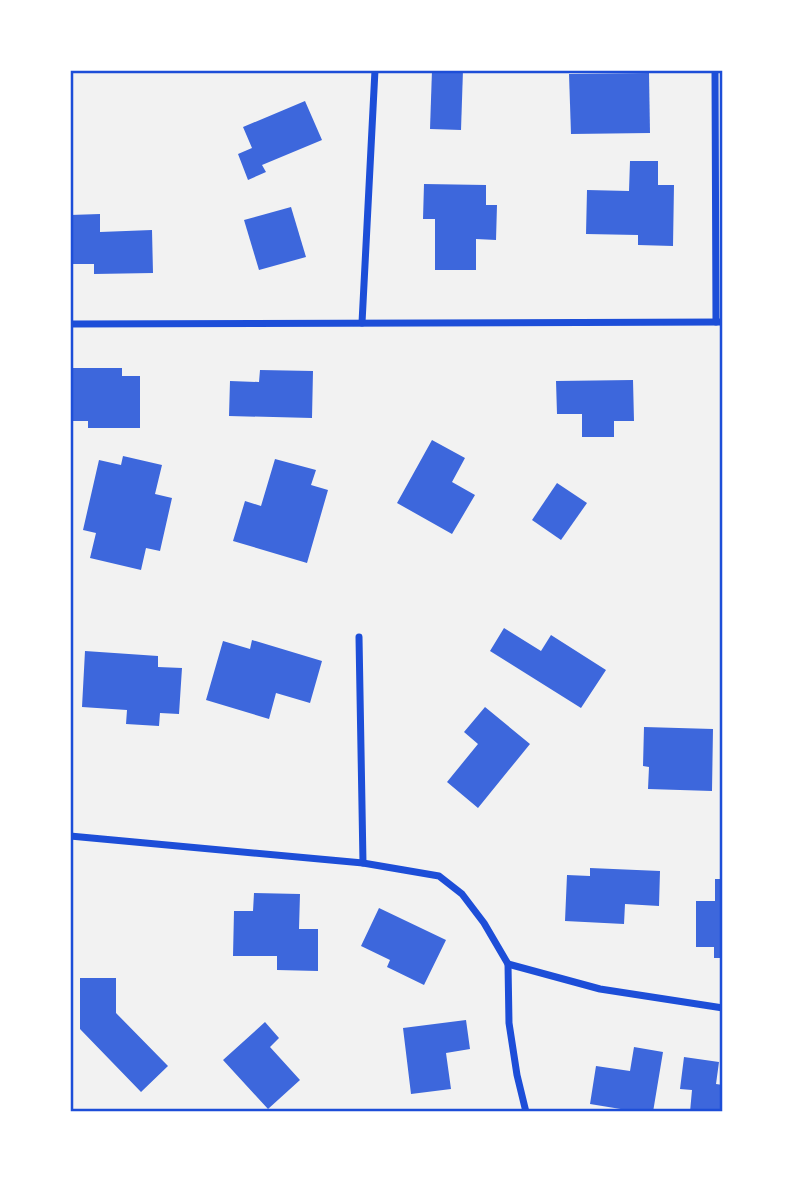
<svg xmlns="http://www.w3.org/2000/svg" width="793" height="1182" font-family="'Fira Sans Condensed',sans-serif">
  <style>
    .building { fill: #3d67dc }
    .lines { fill: none; stroke-linecap: round; stroke-linejoin: round }
    .minor { stroke: #1d4ed8; stroke-width: 7 }
    .neatline { fill: none; stroke: #1d4ed8; stroke-width: 2.5 }
  </style>
  <rect width="100%" height="100%" fill="#f2f2f2"/>
  <g class="building">
    <polygon points="432,70 463,70 461,130 430,129"/>
    <polygon points="649,73 650,133 571,134 569,74"/>
    <polygon points="305,101 322,140 262,165 266,172 248,180 238,154 252,148 243,127"/>
    <polygon points="630,161 658,161 658,185 674,185 673,246 638,245 638,235 586,234 587,190 629,191"/>
    <polygon points="424,184 486,185 486,205 497,205 496,240 476,239 476,270 435,270 435,219 423,219"/>
    <polygon points="291,207 306,257 259,270 244,220"/>
    <polygon points="100,214 100,232 152,230 153,273 94,274 94,264 70,264 70,215"/>
    <polygon points="70,368 122,368 122,376 140,376 140,428 88,428 88,421 70,421"/>
    <polygon points="260,370 313,371 312,418 229,416 230,381 259,382"/>
    <polygon points="633,380 634,421 614,421 614,437 582,437 582,414 557,414 556,381"/>
    <polygon points="432,440 465,458 452,482 475,495 452,534 397,503"/>
    <polygon points="123,456 162,465 155,494 172,498 160,551 146,548 141,570 90,558 96,533 83,530 99,460 121,465"/>
    <polygon points="275,459 316,470 311,485 328,490 307,563 233,541 245,501 261,506"/>
    <polygon points="557,483 587,503 561,540 532,520"/>
    <polygon points="504,628 541,651 551,635 606,670 581,708 490,651"/>
    <polygon points="252,640 322,661 310,703 276,693 269,719 206,700 223,641 250,649"/>
    <polygon points="85,651 158,656 158,667 182,668 179,714 160,713 159,726 126,724 127,710 82,707"/>
    <polygon points="485,707 530,744 478,808 447,782 478,744 464,732"/>
    <polygon points="644,727 713,729 712,791 648,789 649,767 643,766"/>
    <polygon points="590,868 660,871 659,906 625,904 624,924 565,921 567,875 590,876"/>
    <polygon points="715,879 723,879 723,958 714,958 714,947 696,947 696,901 715,901"/>
    <polygon points="254,893 300,894 299,929 318,929 318,971 277,970 277,956 233,956 234,911 253,911"/>
    <polygon points="379,908 446,940 424,985 387,967 390,960 361,946"/>
    <polygon points="80,978 116,978 116,1013 168,1066 141,1092 80,1029"/>
    <polygon points="466,1020 470,1049 446,1053 451,1089 411,1094 403,1028"/>
    <polygon points="265,1022 279,1038 270,1047 300,1080 268,1109 223,1060"/>
    <polygon points="634,1047 663,1052 653,1112 639,1112 590,1104 596,1066 630,1071"/>
    <polygon points="684,1057 719,1062 716,1084 723,1085 723,1112 690,1112 692,1090 680,1089"/>
  </g>
  <g class="lines">
    <g class="minor">
      <polyline points="715,70 716,322"/>
      <polyline points="362,323 375,70"/>
      <polyline points="70,324 723,322"/>
      <polyline points="359,637 363,863"/>
      <polyline points="70,836 363,863 439,876 462,894 484,923 508,964 509,1023 517,1075 526,1112"/>
      <polyline points="508,964 600,989 723,1008"/>
    </g>
  </g>
  <rect width="793" height="1182" fill="none" stroke="#ffffff" stroke-width="144"/>
  <rect x="72" y="72" width="649" height="1038" class="neatline"/>
</svg>
